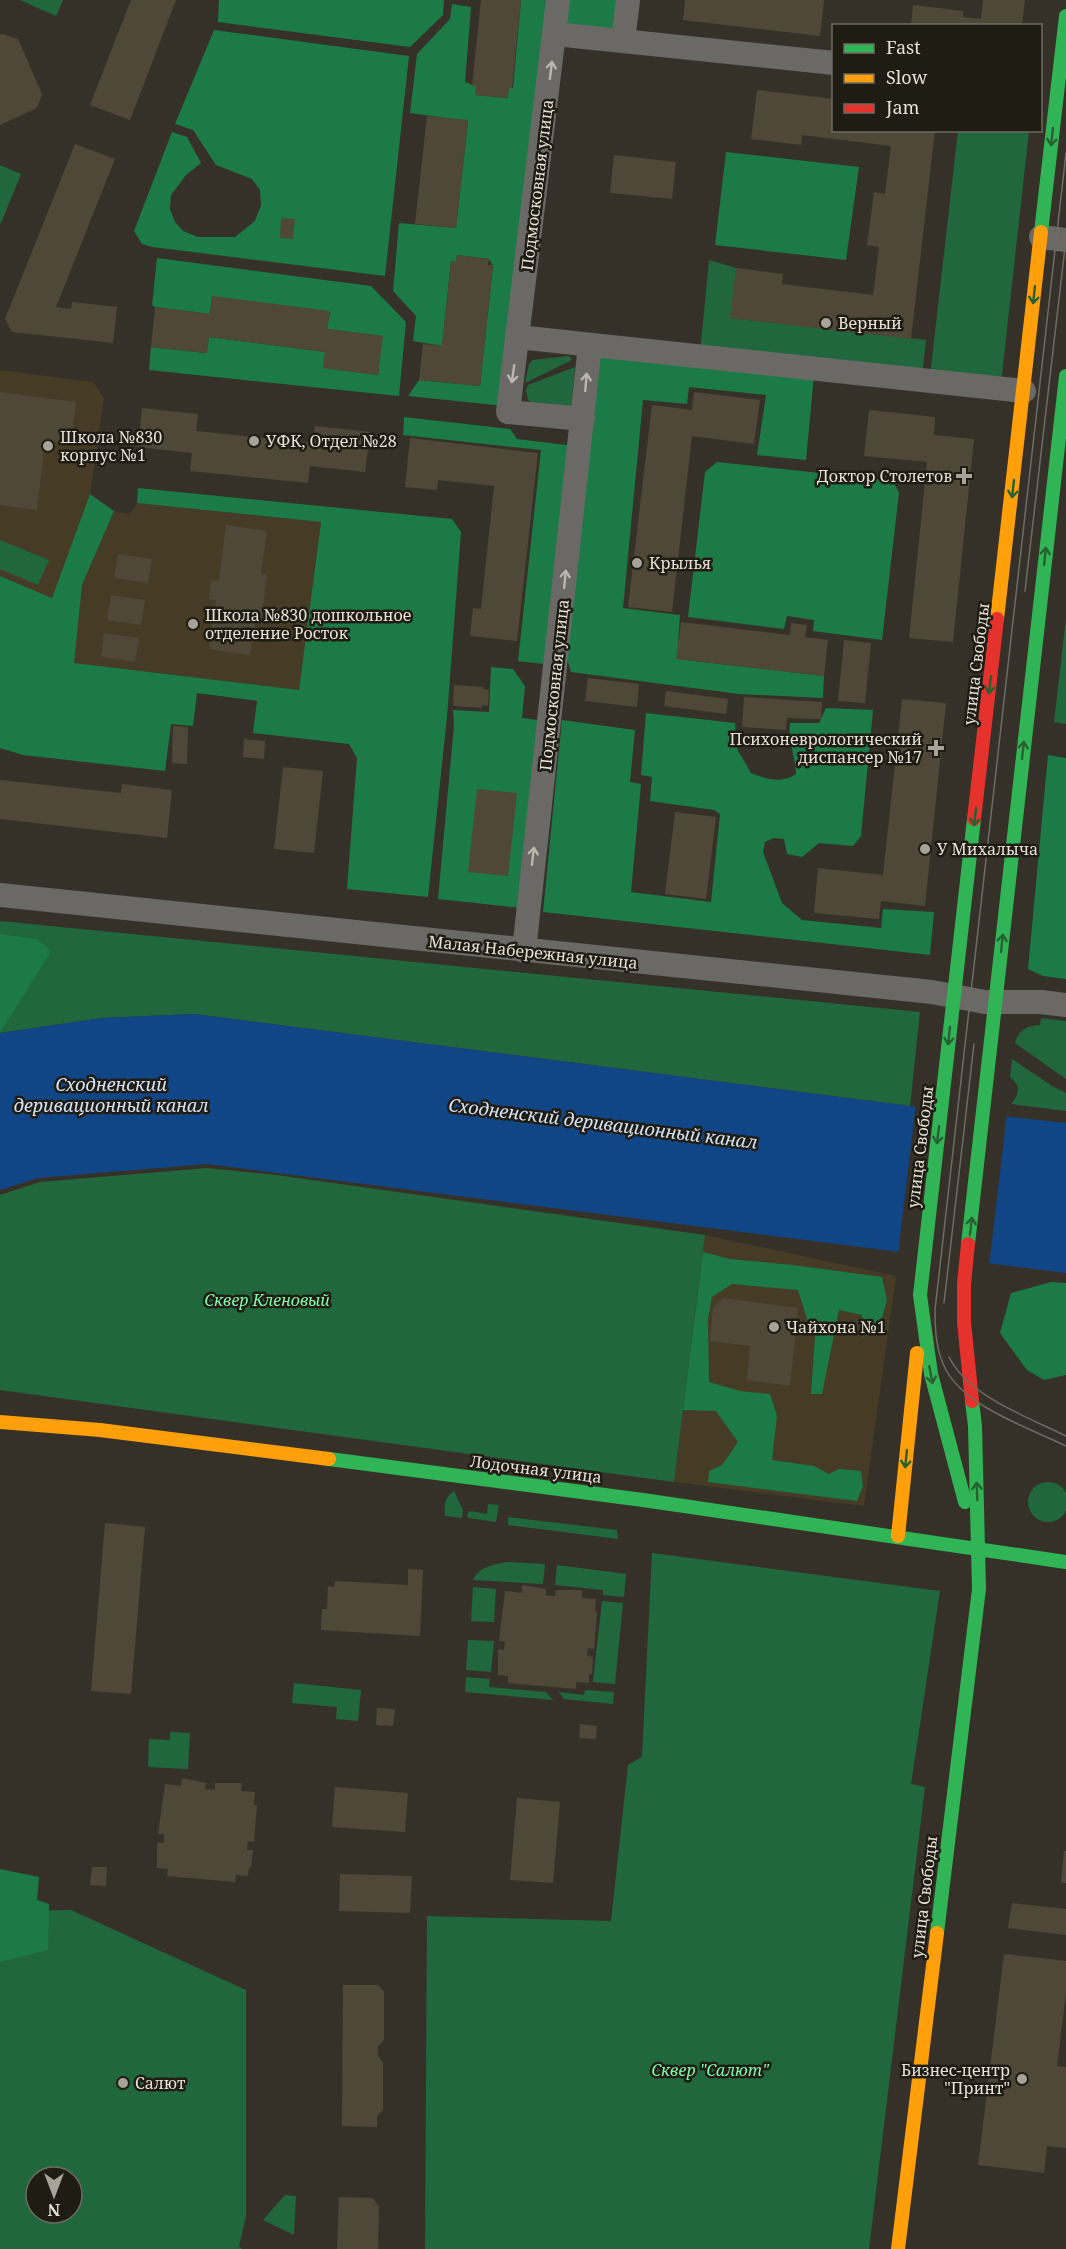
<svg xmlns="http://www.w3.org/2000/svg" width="1066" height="2249" font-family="'Noto Serif',serif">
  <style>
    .built { fill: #463b25 }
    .green { fill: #21673e; fill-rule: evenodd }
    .forest { fill: #1b7a46 }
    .water { fill: #104685 }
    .pier { fill: #363128 }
    .building { fill: #4f4839 }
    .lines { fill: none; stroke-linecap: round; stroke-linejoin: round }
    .street { stroke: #6b6965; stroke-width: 24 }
    .fast { stroke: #30b455; stroke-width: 14 }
    .slow { stroke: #ff9f0a; stroke-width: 14 }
    .jam { stroke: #e5322d; stroke-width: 14 }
    .tram { stroke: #6d6b66; stroke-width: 1.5 }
    .oneway { stroke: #bbb6ae }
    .oneway2 { stroke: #276031 }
    .poi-dot { fill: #a8a398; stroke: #1f1c14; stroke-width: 2 }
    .labels { text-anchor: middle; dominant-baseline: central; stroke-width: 5; stroke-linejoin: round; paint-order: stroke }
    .street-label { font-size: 16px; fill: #e6e0d5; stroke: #1f1c14 }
    .poi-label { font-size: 16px; fill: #e6e0d5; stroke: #1f1c14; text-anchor: start }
    .park-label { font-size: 16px; font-style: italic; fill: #7efdad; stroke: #1f1c14 }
    .water-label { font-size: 18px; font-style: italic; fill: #d3e2f6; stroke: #1f1c14 }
  </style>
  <rect width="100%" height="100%" fill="#363128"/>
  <g class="built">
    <polygon points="0,370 93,382 104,398 90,494 52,598 0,576"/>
    <polygon points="137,503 321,522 299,690 73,663 82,585 114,511 130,514"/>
    <polygon points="705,1235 896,1276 864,1506 674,1482"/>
  </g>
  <g class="green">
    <polygon points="20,0 63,0 56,16"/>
    <polygon points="958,131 1029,131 1001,383 930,376"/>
    <polygon points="0,165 21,174 1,223 0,223"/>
    <polygon points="709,260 736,268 731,318 926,340 922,376 700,353"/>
    <polygon points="569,356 572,360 525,383 529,364 533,360"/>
    <polygon points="575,367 571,409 533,403 528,400 526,390 528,385"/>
    <polygon points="0,540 49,560 38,585 0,569"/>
    <polygon points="1066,618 1066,724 1054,722"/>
    <polygon points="0,921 920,1012 910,1106 194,1014 102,1018 0,1033"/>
    <path d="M 1041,1018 L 1066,1021 L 1066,1079 L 1015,1043 C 1018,1031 1028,1025 1040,1025 Z"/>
    <path d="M 1012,1059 L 1052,1086 L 1066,1093 L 1066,1111 L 1011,1104 C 1020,1093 1021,1086 1010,1077 Z"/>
    <polygon points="207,1168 276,1175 705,1235 674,1482 0,1390 0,1195 40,1182"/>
    <circle cx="1048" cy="1502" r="20"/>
    <path d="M 454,1491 L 463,1510 L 462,1518 L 445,1516 C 444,1505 444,1498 454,1491 Z"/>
    <polygon points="488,1504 499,1505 496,1522 468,1518 467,1514 470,1511 487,1514"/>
    <polygon points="508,1517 617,1530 618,1539 508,1525"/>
    <polygon points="652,1553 940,1591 911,1784 925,1787 869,2249 425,2249 427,1916 611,1921 628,1765 642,1757"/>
    <path d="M 508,1562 L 545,1564 L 543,1584 L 473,1580 C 480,1566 493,1565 508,1562 Z"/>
    <polygon points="557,1565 626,1574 624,1597 603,1595 603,1590 555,1585"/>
    <polygon points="473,1587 496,1589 494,1622 471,1621"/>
    <polygon points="602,1601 623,1603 615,1684 593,1682"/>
    <polygon points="468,1640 494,1641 491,1672 466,1670"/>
    <polygon points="466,1677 490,1679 489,1687 546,1692 553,1700 465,1692"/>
    <polygon points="294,1683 361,1690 358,1721 336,1719 337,1707 292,1703"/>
    <polygon points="585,1690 614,1692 613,1704 564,1699 559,1692 584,1695"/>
    <polygon points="170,1732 190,1733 188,1769 148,1767 149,1739 170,1740"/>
    <path d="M 0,1897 L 31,1911 L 71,1910 L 246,1990 L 246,2216 L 239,2246 L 242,2249 L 0,2249 ZM 36,2177 L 72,2177 L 72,2213 L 36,2213 Z"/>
    <polygon points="285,2195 296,2196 294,2235 263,2220"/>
  </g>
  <g class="forest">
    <polygon points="219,0 444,0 443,15 410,47 218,22"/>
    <polygon points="521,0 552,0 505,406 408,396 419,380 480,386 493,266 489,259 457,255 456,262 451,261 442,346 413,341 416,316 393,291 399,223 456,228 468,121 410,113 417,54 450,19 452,4 471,7 465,82 476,86 476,95 507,98 509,88 513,88"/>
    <polygon points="563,0 623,0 620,36 560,30"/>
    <polygon points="214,30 409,56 385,276 152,247 142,244 134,231 172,132 187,137 201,163 186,175 171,195 170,209 175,222 183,231 198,237 235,237 255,221 261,205 260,190 252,179 216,165 193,130 175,124"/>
    <polygon points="726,152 859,167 846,260 715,245"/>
    <polygon points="157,258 371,286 406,322 399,396 149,370 151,347 206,353 209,337 325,352 324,368 378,375 382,336 327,329 330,312 212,297 210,314 155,307 152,305"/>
    <polygon points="600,351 814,375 806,460 757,455 766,395 689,387 687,404 643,400 623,608 680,615 677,659 824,676 823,698 739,694 571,672 567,658"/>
    <polygon points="404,417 510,429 517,439 575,446 553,665 518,661 541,450 403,435"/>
    <polygon points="717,462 893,481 899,493 882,640 813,631 814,620 787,616 784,629 688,617 705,472"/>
    <polygon points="138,488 452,519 461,532 447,717 428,897 347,889 357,758 349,744 253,733 257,701 197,693 193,726 171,724 165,771 23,755 0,748 0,576 52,598 90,494 114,511 82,585 74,663 299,690 321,522 137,503"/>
    <polygon points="491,667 513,669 525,686 522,718 544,721 522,908 438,899 454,725 453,710 489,712"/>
    <path d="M 826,708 L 873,710 L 861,836 L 853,846 L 819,843 L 802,857 L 787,854 L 784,839 L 774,838 L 765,842 L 763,852 L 782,903 L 802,920 L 881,928 L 883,909 L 934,912 L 930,955 L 543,912 L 562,720 L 635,730 L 630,782 L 641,784 L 631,892 L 711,902 L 720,814 L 714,810 L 650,801 L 652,777 L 641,775 L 646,713 L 735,723 L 737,749 L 751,773 C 767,779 781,784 796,774 C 795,756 788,740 790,723 L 819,723 Z"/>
    <polygon points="1048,755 1066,758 1066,979 1043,976 1028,969"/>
    <polygon points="0,934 37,939 51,951 0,1033"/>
    <polygon points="703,1252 730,1259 793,1265 882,1277 887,1300 879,1329 863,1337 862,1315 839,1310 822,1394 811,1394 815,1336 807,1319 798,1290 732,1284 712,1297 708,1319 709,1382 740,1391 770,1394 777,1416 772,1460 814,1466 829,1474 839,1469 861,1471 863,1486 857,1501 708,1482 709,1471 722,1465 738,1442 716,1411 683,1410"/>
    <polygon points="1051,1282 1066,1283 1066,1375 1044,1380 1027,1370 1000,1333 1011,1293"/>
    <polygon points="0,1869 39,1877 37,1900 49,1904 48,1950 0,1962"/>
  </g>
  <polygon class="water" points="194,1014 910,1106 1066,1123 1066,1273 207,1164 38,1178 0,1190 0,1033 102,1018"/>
  <polygon class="pier" points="916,1103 1007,1113 989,1266 898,1254"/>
  <g class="building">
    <polygon points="131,0 176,0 130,120 90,105"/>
    <polygon points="481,0 521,0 512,88 509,88 508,98 475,95 476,86 472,86"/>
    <polygon points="685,0 824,0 820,36 683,20"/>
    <polygon points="983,0 1025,0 1022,26 911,26 913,5 963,11 963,17 981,19"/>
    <polygon points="2,34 18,39 42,94 37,108 0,125 0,35"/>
    <polygon points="757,90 834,99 834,130 935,130 911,339 730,318 736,268 783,274 782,284 873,295 879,247 867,245 874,192 885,194 891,146 802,135 801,145 751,139"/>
    <polygon points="427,116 468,120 456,228 415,224"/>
    <polygon points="75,144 115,159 56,307 71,309 72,302 117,307 113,343 12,332 5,319"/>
    <polygon points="614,155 676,162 672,199 610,193"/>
    <polygon points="281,218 295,219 293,239 280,238"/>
    <polygon points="457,255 489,259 488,265 493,265 480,386 419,380 423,344 442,346 451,261 456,262"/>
    <polygon points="212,296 330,311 327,329 383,336 378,375 323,368 325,352 209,337 207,353 151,347 155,307 210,314"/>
    <polygon points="0,392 76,402 71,443 45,441 37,510 0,505"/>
    <polygon points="694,392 760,400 754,444 692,436 672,612 628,607 652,405 692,410"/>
    <polygon points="142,408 198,414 196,431 313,443 315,426 370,432 365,472 310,466 308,483 190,471 192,453 138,447"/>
    <polygon points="869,410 935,417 934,435 974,439 953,642 909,638 927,462 864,456"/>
    <polygon points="410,438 538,453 517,641 470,636 473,608 481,609 494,486 438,480 437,490 405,487"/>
    <polygon points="226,525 267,531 261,574 267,574 261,622 255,621 250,655 209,649 216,600 209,599 211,580 219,581"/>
    <polygon points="118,554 152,559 148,583 114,578"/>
    <polygon points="111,595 145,600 141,625 107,620"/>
    <polygon points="681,622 790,635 791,623 807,625 805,637 828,640 824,676 676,659"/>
    <polygon points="104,633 139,638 135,662 101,657"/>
    <polygon points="844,640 871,643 865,703 838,701"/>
    <polygon points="588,678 639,684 637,707 585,701"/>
    <polygon points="454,685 483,687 483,689 489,690 488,706 482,705 482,708 453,706"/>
    <polygon points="666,691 728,699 726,714 664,706"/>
    <polygon points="744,697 822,702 821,719 787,718 786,730 742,727"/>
    <polygon points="902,699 946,703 925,906 881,901 879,919 814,913 818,868 883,875"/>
    <polygon points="173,726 188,727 187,764 172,763"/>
    <polygon points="244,739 265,741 264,759 243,757"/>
    <polygon points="283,767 323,771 314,853 274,849"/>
    <polygon points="0,780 121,793 122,784 172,790 167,838 0,819"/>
    <polygon points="477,789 517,793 508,876 468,872"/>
    <polygon points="675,812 716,817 706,899 665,894"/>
    <polygon points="723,1298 798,1308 790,1386 747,1380 750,1346 710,1341 713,1308"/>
    <polygon points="105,1523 145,1527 131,1694 91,1691"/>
    <polygon points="408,1569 423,1570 420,1636 321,1630 322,1609 327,1609 328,1586 334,1587 335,1581 408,1585"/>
    <polygon points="522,1585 546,1589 546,1595 551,1596 555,1596 556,1590 582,1590 582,1598 596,1599 595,1611 597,1612 594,1649 588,1648 587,1656 593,1657 592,1674 589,1674 589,1683 576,1682 576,1689 508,1683 508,1676 498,1675 498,1649 504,1650 505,1641 499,1641 505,1591 522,1593"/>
    <polygon points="377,1708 395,1709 393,1726 376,1725"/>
    <polygon points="580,1724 597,1726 596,1739 579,1738"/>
    <polygon points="182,1778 206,1783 205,1789 215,1790 215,1783 242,1783 241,1791 255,1792 254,1805 257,1805 254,1842 248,1841 247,1850 253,1850 251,1867 249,1867 248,1876 236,1875 235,1882 167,1876 168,1869 157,1868 157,1843 164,1843 164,1834 158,1834 165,1784 181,1786"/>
    <polygon points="335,1787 408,1793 405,1832 332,1827"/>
    <polygon points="517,1798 560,1802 553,1883 510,1880"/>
    <polygon points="1064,1851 1066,1851 1066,1883 1061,1883"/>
    <polygon points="92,1867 107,1867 106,1886 90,1885"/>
    <polygon points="340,1874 412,1876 410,1913 339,1911"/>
    <polygon points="1012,1903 1066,1909 1066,1935 1008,1928"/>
    <polygon points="1004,1954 1066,1961 1066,1993 1057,2066 1066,2067 1066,2148 1047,2146 1044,2173 978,2165"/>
    <polygon points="343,1985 378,1985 384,1992 384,2040 378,2046 378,2056 383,2062 383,2110 377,2116 377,2127 342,2126"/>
    <polygon points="339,2197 373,2198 379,2207 378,2249 337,2249"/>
  </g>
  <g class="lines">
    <g class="street">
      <polyline points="558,0 508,412 583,419"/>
      <polyline points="555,34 834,63"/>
      <polyline points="623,41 628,0"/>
      <polyline points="1041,237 1066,240"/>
      <polyline points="518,337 1024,391"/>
      <polyline points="0,895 932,992 985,1002 1041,1002 1066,1005"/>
      <polyline points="524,951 590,345"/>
    </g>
    <g class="fast">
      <polyline points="1041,232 1066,16"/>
      <polyline points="968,1244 1066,376"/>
      <polyline points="329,1459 643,1500 1066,1562"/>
      <polyline points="965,1502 931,1374 920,1295 974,819"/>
      <polyline points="937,1933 979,1589 975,1426 972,1401"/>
    </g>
    <g class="slow">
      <polyline points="997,619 1041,232"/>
      <polyline points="0,1422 100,1430 329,1459"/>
      <polyline points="898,1536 917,1353"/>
      <polyline points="898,2249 937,1933"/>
    </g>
    <g class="jam">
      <polyline points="974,819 997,619"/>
      <polyline points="968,1244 964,1284 964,1322 972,1401"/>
    </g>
    <g class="tram">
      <path d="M 1066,153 L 935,1310 C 935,1331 936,1351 946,1370 C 966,1407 1029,1428 1066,1446"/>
      <polyline points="1025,591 1066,239"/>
      <polyline points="944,1303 974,1044"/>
      <path d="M 949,1357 C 969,1397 1028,1417 1066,1436"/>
    </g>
  </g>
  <defs><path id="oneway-shaft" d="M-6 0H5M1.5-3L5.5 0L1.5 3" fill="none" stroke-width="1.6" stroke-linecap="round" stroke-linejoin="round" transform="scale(1.5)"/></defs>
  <g class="oneway">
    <use href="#oneway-shaft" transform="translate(551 70) rotate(-83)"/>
    <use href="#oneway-shaft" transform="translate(513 374) rotate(98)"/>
    <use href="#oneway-shaft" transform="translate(586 382) rotate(-85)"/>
    <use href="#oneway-shaft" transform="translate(565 579) rotate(-84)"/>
    <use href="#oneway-shaft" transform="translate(533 856) rotate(-83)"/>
  </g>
  <g class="oneway2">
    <use href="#oneway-shaft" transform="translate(1052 137) rotate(96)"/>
    <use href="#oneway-shaft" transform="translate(1034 295) rotate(96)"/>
    <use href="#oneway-shaft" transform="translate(1013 489) rotate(96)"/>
    <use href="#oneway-shaft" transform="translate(1045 556) rotate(-84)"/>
    <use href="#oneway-shaft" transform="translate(990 685) rotate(97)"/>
    <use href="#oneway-shaft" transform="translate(1023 750) rotate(-84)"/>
    <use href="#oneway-shaft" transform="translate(975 817) rotate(97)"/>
    <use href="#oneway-shaft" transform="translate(1002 943) rotate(-84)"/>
    <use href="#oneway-shaft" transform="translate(949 1036) rotate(96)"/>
    <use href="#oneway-shaft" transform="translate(938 1135) rotate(97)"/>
    <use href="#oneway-shaft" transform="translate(971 1226) rotate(-83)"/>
    <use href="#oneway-shaft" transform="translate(931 1375) rotate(79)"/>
    <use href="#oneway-shaft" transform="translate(906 1459) rotate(96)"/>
    <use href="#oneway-shaft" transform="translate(977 1491) rotate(-92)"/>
  </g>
  <g class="poi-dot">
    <circle cx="826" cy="323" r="6"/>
    <circle cx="254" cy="441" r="6"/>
    <circle cx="48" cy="446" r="6"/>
    <path d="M961 467h6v6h6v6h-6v6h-6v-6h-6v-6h6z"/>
    <circle cx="637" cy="563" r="6"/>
    <circle cx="193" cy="624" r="6"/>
    <path d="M933 739h6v6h6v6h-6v6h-6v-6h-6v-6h6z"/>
    <circle cx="925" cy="849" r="6"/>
    <circle cx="774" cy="1327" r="6"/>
    <circle cx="1022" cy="2079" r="6"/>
    <circle cx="123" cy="2083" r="6"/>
  </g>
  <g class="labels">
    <g class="street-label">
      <text transform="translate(537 185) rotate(-83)">Подмосковная улица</text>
      <text transform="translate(976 664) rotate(-83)">улица Свободы</text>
      <text transform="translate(554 685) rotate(-84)">Подмосковная улица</text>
      <text transform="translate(533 952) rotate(6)">Малая Набережная улица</text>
      <text transform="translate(920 1147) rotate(-83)">улица Свободы</text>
      <text transform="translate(536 1469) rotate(7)">Лодочная улица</text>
      <text transform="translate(924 1897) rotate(-83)">улица Свободы</text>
    </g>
    <g class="poi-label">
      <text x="838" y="323">Верный</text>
      <text x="60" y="437">Школа №830<tspan x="60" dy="18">корпус №1</tspan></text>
      <text x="266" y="441">УФК, Отдел №28</text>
      <text x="952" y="476" text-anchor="end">Доктор Столетов</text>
      <text x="649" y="563">Крылья</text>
      <text x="205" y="615">Школа №830 дошкольное<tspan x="205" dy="18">отделение Росток</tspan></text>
      <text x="922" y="739" text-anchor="end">Психоневрологический<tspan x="922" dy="18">диспансер №17</tspan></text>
      <text x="937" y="849">У Михалыча</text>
      <text x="786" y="1327">Чайхона №1</text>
      <text x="1010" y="2070" text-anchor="end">Бизнес-центр<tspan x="1010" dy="18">"Принт"</tspan></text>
      <text x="135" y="2083">Салют</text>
    </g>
    <g class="park-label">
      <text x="267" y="1300">Сквер Кленовый</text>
      <text x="710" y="2070">Сквер "Салют"</text>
    </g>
    <g class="water-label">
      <text x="111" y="1084">Сходненский<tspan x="111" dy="21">деривационный канал</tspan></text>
      <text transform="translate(603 1123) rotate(7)">Сходненский деривационный канал</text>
    </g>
  </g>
  <rect x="832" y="24" width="210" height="108" fill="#1f1c14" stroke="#6f6a61" stroke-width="1.5"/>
  <rect x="844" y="44" width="30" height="9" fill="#30b455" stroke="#6f6a61" stroke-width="1.5"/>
  <text x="886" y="54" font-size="18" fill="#e6e0d5">Fast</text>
  <rect x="844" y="74" width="30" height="9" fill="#ff9f0a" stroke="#6f6a61" stroke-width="1.5"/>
  <text x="886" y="84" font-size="18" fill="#e6e0d5">Slow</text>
  <rect x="844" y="104" width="30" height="9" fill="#e5322d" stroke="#6f6a61" stroke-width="1.5"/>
  <text x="886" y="114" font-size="18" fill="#e6e0d5">Jam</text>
  <g transform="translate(54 2195) rotate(180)"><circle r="28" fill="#1f1c14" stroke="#6f6a61" stroke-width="1.5"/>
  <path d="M0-4.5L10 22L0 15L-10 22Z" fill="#a8a398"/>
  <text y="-9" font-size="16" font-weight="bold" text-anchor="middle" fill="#e6e0d5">N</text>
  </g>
</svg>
